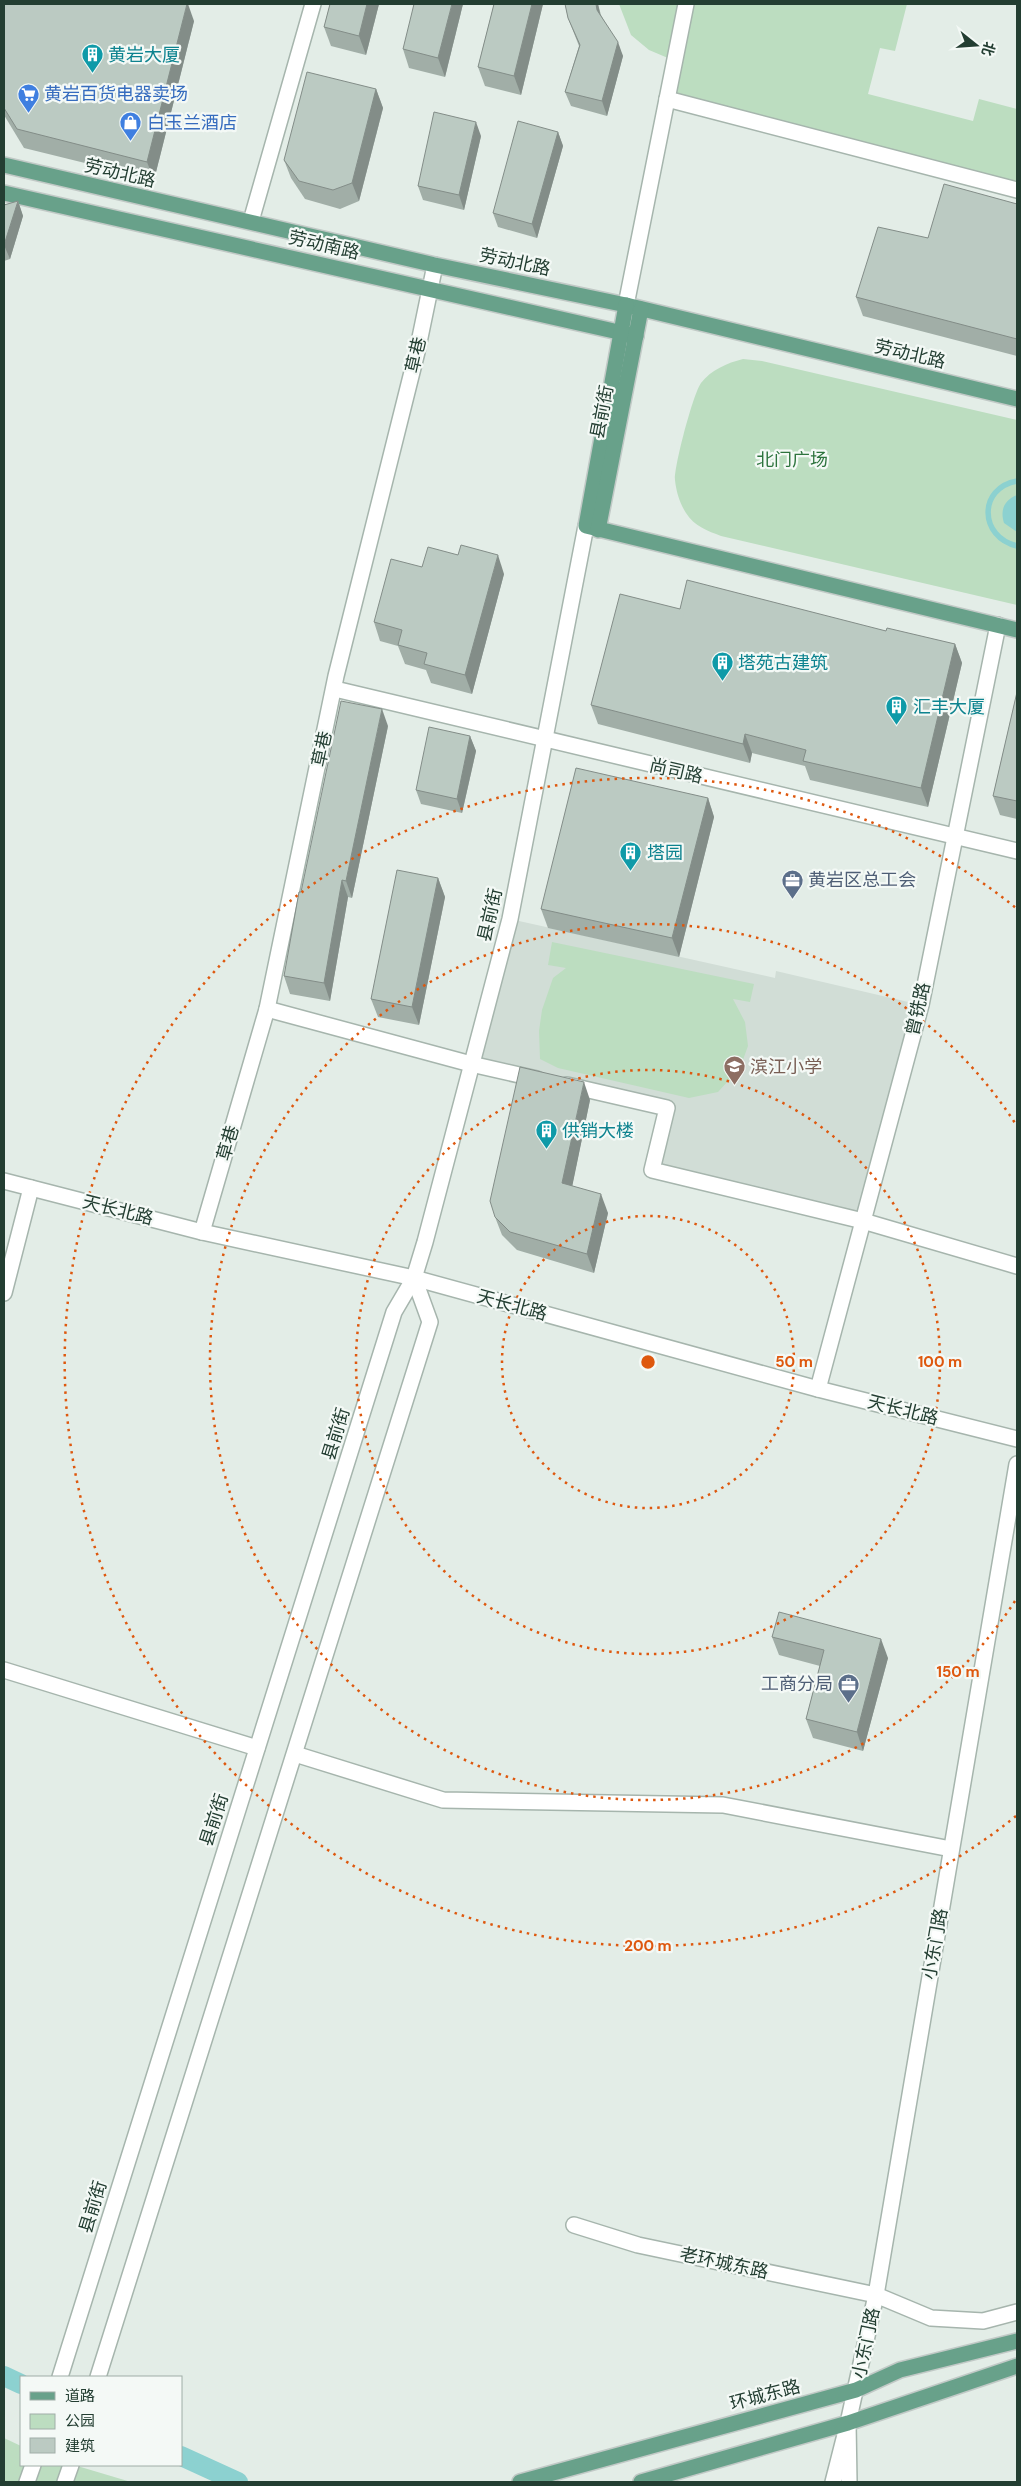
<svg xmlns="http://www.w3.org/2000/svg" width="1021" height="2486" font-family="'DM Sans','Noto Sans SC',sans-serif">
  <style>
    .built { fill: #d1ddd6 }
    .green { fill: #bcddc0 }
    .water { fill: #8cd1d0 }
    .lines { fill: none; stroke-linecap: round; stroke-linejoin: round }
    .stream { stroke: #8cd1d0; stroke-width: 5.5 }
    .canal { stroke: #8cd1d0; stroke-width: 20 }
    .minor-casing { stroke: #a6b5ad; stroke-width: 18 }
    .major-casing { stroke: #c1c9c6; stroke-width: 18 }
    .minor { stroke: #fff; stroke-width: 15 }
    .major { stroke: #68a18a; stroke-width: 15 }
    .wall { fill: #a1aea7 }
    .shaded-wall { fill: #838d88 }
    .building { fill: #bbcac2; stroke: #838d88 }
    .ring { fill: none; stroke: #de580e; stroke-width: 2.5; stroke-dasharray: 2.5 5 }
    .labels { text-anchor: middle; dominant-baseline: central; stroke-width: 4.5; stroke-linejoin: round; paint-order: stroke }
    .culture-label { font-size: 18px; fill: #0d838f; stroke: #f4f9f6; text-anchor: start }
    .shop-label { font-size: 18px; fill: #366cbe; stroke: #f4f9f6; text-anchor: start }
    .street-label { font-size: 18px; fill: #233e32; stroke: #f4f9f6 }
    .park-label { font-size: 18px; fill: #2e743e; stroke: #f4f9f6 }
    .service-label { font-size: 18px; fill: #4e5e75; stroke: #f4f9f6; text-anchor: start }
    .education-label { font-size: 18px; fill: #785e54; stroke: #f4f9f6; text-anchor: start }
    .centre { fill: #de580e; stroke: #f4f9f6; stroke-width: 2.5 }
    .ring-label { font-size: 15px; text-anchor: middle; font-weight: bold; fill: #de580e; stroke: #f4f9f6; stroke-width: 4.5; stroke-linejoin: round; paint-order: stroke }
  </style>
  <rect width="100%" height="100%" fill="#e3ede7"/>
  <polygon class="built" points="510,919 775,978 776,971 921,1005 863,1221 652,1170 667,1108 472,1064"/>
  <g class="green">
    <polygon points="619,4 907,4 895,51 880,48 868,94 973,121 979,99 1017,109 1017,190 667,99 675,61 649,50 631,35"/>
    <path d="M 743,359 L 762,361 L 1017,420 L 1017,605 L 721,536 C 708,531 694,526 686,513 C 680,504 676,491 675,480 C 674,467 693,394 701,383 C 711,370 727,363 743,359 Z"/>
    <polygon points="552,942 754,984 750,1002 733,999 745,1022 748,1046 740,1068 718,1092 689,1098 558,1068 540,1059 539,1031 542,1010 553,978 566,968 548,965"/>
    <polygon points="4,2438 21,2446 21,2465 74,2465 131,2482 4,2482"/>
  </g>
  <path class="water" d="M 1017,495 L 1017,532 L 1004,523 C 1000,510 1004,500 1017,495 Z"/>
  <g class="lines">
    <path class="stream" d="M 1017,481 C 978,488 979,537 1017,546"/>
    <g class="canal">
      <polyline points="4,2376 21,2384"/>
      <polyline points="181,2456 238,2482"/>
    </g>
    <defs>
      <g id="minor">
        <polyline points="667,99 1017,190"/>
        <polyline points="251,221 313,4"/>
        <polyline points="626,305 686,4"/>
        <polyline points="335,689 1017,851"/>
        <polyline points="267,1009 471,1064 537,1079"/>
        <polyline points="567,1085 667,1108 652,1170 863,1221 1017,1266"/>
        <polyline points="4,1181 202,1232 414,1278 818,1389 1017,1439"/>
        <polyline points="202,1232 267,1009 336,676 417,352 435,265"/>
        <polyline points="4,1293 31,1188"/>
        <polyline points="818,1389 921,1005 998,625"/>
        <polyline points="4,1670 257,1748"/>
        <polyline points="295,1754 443,1800 723,1805 951,1849"/>
        <polyline points="574,2225 638,2245 876,2295 931,2318 983,2321 1017,2312"/>
        <polyline points="60,2377 394,1312 414,1278 425,1242 510,919 586,526"/>
        <polyline points="98,2377 430,1322 414,1278"/>
        <polyline points="848,2423 876,2295 1017,1464"/>
        <polyline points="27,2482 33,2465"/>
        <polyline points="65,2482 71,2465"/>
        <polyline points="833,2482 848,2423 849,2482"/>
      </g>
      <g id="major">
        <polyline points="4,165 435,265 626,305 1017,399"/>
        <polyline points="4,193 636,336"/>
        <polyline points="626,305 586,526 1017,630"/>
        <polyline points="598,530 641,309"/>
        <polyline points="520,2482 856,2390 900,2370 1017,2341"/>
        <polyline points="641,2482 848,2423 1017,2366"/>
      </g>
    </defs>
    <use href="#minor" class="minor-casing"/>
    <use href="#major" class="major-casing"/>
    <use href="#minor" class="minor"/>
    <use href="#major" class="major"/>
  </g>
  <g class="wall">
    <polygon points="4,4 194,21 154,180 24,148 4,115"/>
    <polygon points="330,4 379,4 366,55 331,46 324,27"/>
    <polygon points="463,4 445,77 409,68 403,49"/>
    <polygon points="494,4 543,4 521,95 485,86 478,67"/>
    <polygon points="565,4 598,4 601,15 623,56 607,116 571,106 565,92 579,46 568,18"/>
    <polygon points="376,89 383,108 359,201 340,209 305,199 291,178 284,160"/>
    <polygon points="558,132 563,146 537,238 498,227 493,213"/>
    <polygon points="481,136 464,210 423,200 418,186"/>
    <polygon points="18,201 23,216 10,259 4,261 4,205"/>
    <polygon points="1017,204 1017,356 863,316 856,297 928,238"/>
    <polygon points="422,567 504,574 472,694 431,683 426,670 405,664 398,646 380,641 374,622"/>
    <polygon points="680,609 886,631 955,644 962,663 928,807 810,780 805,766 752,753 750,763 598,724 591,705"/>
    <polygon points="1017,692 1017,819 1000,815 993,796"/>
    <polygon points="388,726 352,898 348,897 330,1001 290,994 284,976 301,892"/>
    <polygon points="470,736 476,751 462,813 421,804 416,790"/>
    <polygon points="708,798 714,817 679,957 548,928 541,909"/>
    <polygon points="438,878 445,897 419,1025 378,1017 371,999"/>
    <polygon points="590,1100 572,1186 608,1213 594,1273 517,1250 502,1235 495,1217"/>
    <polygon points="772,1637 888,1658 863,1751 813,1738 806,1719 820,1666 779,1655"/>
  </g>
  <g class="shaded-wall">
    <polygon points="187,4 188,4 194,21 154,180 147,162"/>
    <polygon points="367,4 379,4 366,55 359,36"/>
    <polygon points="452,4 463,4 445,77 438,58"/>
    <polygon points="532,4 543,4 521,95 514,76"/>
    <polygon points="596,4 598,4 602,24 597,10"/>
    <polygon points="618,42 623,56 607,116 602,101"/>
    <polygon points="376,89 383,108 359,201 352,183"/>
    <polygon points="476,122 481,136 464,210 459,195"/>
    <polygon points="558,132 563,146 537,238 532,224"/>
    <polygon points="18,201 23,216 10,259 4,245"/>
    <polygon points="498,555 504,574 472,694 465,675"/>
    <polygon points="955,644 962,663 928,807 921,788"/>
    <polygon points="382,709 388,726 352,898 346,881"/>
    <polygon points="745,734 752,753 750,763 743,744"/>
    <polygon points="470,736 476,751 462,813 457,799"/>
    <polygon points="708,798 714,817 679,957 672,938"/>
    <polygon points="438,878 445,897 419,1025 412,1007"/>
    <polygon points="342,880 348,897 330,1001 324,983"/>
    <polygon points="584,1082 590,1100 569,1202 562,1183"/>
    <polygon points="601,1194 608,1213 594,1273 587,1254"/>
    <polygon points="881,1639 888,1658 863,1751 857,1732"/>
  </g>
  <g class="building">
    <polygon points="4,4 187,4 147,162 17,129 4,108"/>
    <polygon points="330,4 367,4 359,36 324,27"/>
    <polygon points="414,4 452,4 438,58 403,49"/>
    <polygon points="494,4 532,4 514,76 478,67"/>
    <polygon points="565,4 596,4 597,10 618,42 602,101 565,92 580,45 568,18"/>
    <polygon points="307,72 376,89 352,183 333,190 299,181 284,160"/>
    <polygon points="434,112 476,122 459,195 418,186"/>
    <polygon points="518,121 558,132 532,224 493,213"/>
    <polygon points="944,184 1017,204 1017,339 856,297 878,227 928,238"/>
    <polygon points="18,201 4,245 4,205"/>
    <polygon points="461,545 498,555 465,675 424,664 427,653 398,645 402,630 374,622 391,559 422,567 428,547 458,555"/>
    <polygon points="687,580 886,631 887,628 955,644 921,788 803,761 806,750 745,734 743,744 591,705 620,594 680,609"/>
    <polygon points="1017,692 1017,801 993,796"/>
    <polygon points="341,701 382,709 346,881 342,880 324,983 284,976 299,892 301,892"/>
    <polygon points="429,727 470,736 457,799 416,790"/>
    <polygon points="576,768 708,798 672,938 541,909"/>
    <polygon points="397,870 438,878 412,1007 371,999"/>
    <polygon points="520,1067 584,1082 562,1183 601,1194 587,1254 510,1232 495,1217 490,1201"/>
    <polygon points="779,1612 881,1639 857,1732 806,1719 824,1650 772,1637"/>
  </g>
  <g class="ring">
    <circle cx="648" cy="1362" r="146"/>
    <circle cx="648" cy="1362" r="292"/>
    <path d="M1015 1601A438 438 0 1 1 1015 1123"/>
    <path d="M1016 1816A584 584 0 1 1 1016 908"/>
  </g>
  <defs>
    <symbol id="building-pin" viewBox="-11 -11 22 30"><path d="M0 17L-7.5 6A9.5 9.5 0 1 1 7.5 6Z" fill="#0f9aa8" stroke="#f4f9f6"/><path d="M-4-6H4V6H1V3H-1V6H-4ZM-2.5-4.3h1.7v1.8h-1.7ZM.8-4.3h1.7v1.8H.8ZM-2.5-1h1.7V.8h-1.7ZM.8-1h1.7V.8H.8Z" fill="#fff"/></symbol>
    <symbol id="supermarket-pin" viewBox="-11 -11 22 30"><path d="M0 17L-7.5 6A9.5 9.5 0 1 1 7.5 6Z" fill="#3f7fe0" stroke="#f4f9f6"/><path d="M-6-5.5h2.5l.6 2H6L4.5 2H-2.5L-4.4-4H-6ZM-1.5 3.2a1.3 1.3 0 1 0 .1 0ZM3 3.2a1.3 1.3 0 1 0 .1 0Z" fill="#fff"/></symbol>
    <symbol id="shop-pin" viewBox="-11 -11 22 30"><path d="M0 17L-7.5 6A9.5 9.5 0 1 1 7.5 6Z" fill="#3f7fe0" stroke="#f4f9f6"/><path d="M-5-2.5h2.3a2.7 3.5 0 0 1 5.4 0H5L5.5 6h-11ZM-1.5-2.5h3a1.5 2.3 0 0 0-3 0Z" fill="#fff"/></symbol>
    <symbol id="office-pin" viewBox="-11 -11 22 30"><path d="M0 17L-7.5 6A9.5 9.5 0 1 1 7.5 6Z" fill="#5c6f8a" stroke="#f4f9f6"/><path d="M-6-3h4V-5.5h4V-3h4V5H-6ZM-1-4.5V-3h2v-1.5ZM-6 0V1H6V0Z" fill="#fff"/></symbol>
    <symbol id="school-pin" viewBox="-11 -11 22 30"><path d="M0 17L-7.5 6A9.5 9.5 0 1 1 7.5 6Z" fill="#8d6e63" stroke="#f4f9f6"/><path d="M0-5L7-2L0 1L-7-2ZM-4 1L0 2.5L4 1V4Q0 6-4 4Z" fill="#fff"/></symbol>
  </defs>
  <g fill-rule="evenodd">
    <use href="#building-pin" x="80" y="42" width="25" height="34"/>
    <use href="#supermarket-pin" x="16" y="82" width="25" height="34"/>
    <use href="#shop-pin" x="118" y="110" width="25" height="34"/>
    <use href="#building-pin" x="710" y="650" width="25" height="34"/>
    <use href="#building-pin" x="884" y="694" width="25" height="34"/>
    <use href="#building-pin" x="618" y="840" width="25" height="34"/>
    <use href="#office-pin" x="780" y="868" width="25" height="34"/>
    <use href="#school-pin" x="722" y="1054" width="25" height="34"/>
    <use href="#building-pin" x="534" y="1118" width="25" height="34"/>
    <use href="#office-pin" x="836" y="1672" width="25" height="34"/>
  </g>
  <g class="labels">
    <g class="culture-label">
      <text x="108" y="55">黄岩大厦</text>
      <text x="738" y="663">塔苑古建筑</text>
      <text x="913" y="707">汇丰大厦</text>
      <text x="647" y="853">塔园</text>
      <text x="562" y="1131">供销大楼</text>
    </g>
    <g class="shop-label">
      <text x="44" y="94">黄岩百货电器卖场</text>
      <text x="147" y="123">白玉兰酒店</text>
    </g>
    <g class="street-label">
      <text transform="translate(120 173) rotate(13)">劳动北路</text>
      <text transform="translate(324 245) rotate(13)">劳动南路</text>
      <text transform="translate(515 262) rotate(12)">劳动北路</text>
      <text transform="translate(910 354) rotate(13)">劳动北路</text>
      <text transform="translate(416 355) rotate(-77)">草巷</text>
      <text transform="translate(602 412) rotate(-79)">县前街</text>
      <text transform="translate(322 749) rotate(-78)">草巷</text>
      <text transform="translate(676 771) rotate(13)">尚司路</text>
      <text transform="translate(490 915) rotate(-77)">县前街</text>
      <text transform="translate(918 1009) rotate(-77)">曾铣路</text>
      <text transform="translate(228 1143) rotate(-74)">草巷</text>
      <text transform="translate(118 1210) rotate(14)">天长北路</text>
      <text transform="translate(512 1305) rotate(15)">天长北路</text>
      <text transform="translate(903 1410) rotate(14)">天长北路</text>
      <text transform="translate(336 1434) rotate(-73)">县前街</text>
      <text transform="translate(214 1820) rotate(-72)">县前街</text>
      <text transform="translate(935 1944) rotate(-80)">小东门路</text>
      <text transform="translate(93 2207) rotate(-73)">县前街</text>
      <text transform="translate(724 2263) rotate(12)">老环城东路</text>
      <text transform="translate(866 2343) rotate(-78)">小东门路</text>
      <text transform="translate(765 2395) rotate(-15)">环城东路</text>
    </g>
    <g class="park-label">
      <text x="792" y="460">北门广场</text>
    </g>
    <g class="service-label">
      <text x="808" y="880">黄岩区总工会</text>
      <text x="833" y="1684" text-anchor="end">工商分局</text>
    </g>
    <g class="education-label">
      <text x="750" y="1067">滨江小学</text>
    </g>
  </g>
  <circle cx="648" cy="1362" r="8" class="centre"/>
  <g class="ring-label">
    <text x="794" y="1367">50 m</text>
    <text x="940" y="1367">100 m</text>
    <text x="958" y="1677">150 m</text>
    <text x="648" y="1951">200 m</text>
  </g>
  <rect width="1021" height="2486" fill="none" stroke="#233e32" stroke-width="10"/>
  <rect x="20" y="2376" width="162" height="90" fill="#f4f9f6" stroke="#a0aea8"/>
  <rect x="30" y="2392" width="25" height="8" fill="#68a18a" stroke="#a0aea8"/>
  <text x="65" y="2401" font-size="15" fill="#233e32">道路</text>
  <rect x="30" y="2414" width="25" height="15" fill="#bcddc0" stroke="#a0aea8"/>
  <text x="65" y="2426" font-size="15" fill="#233e32">公园</text>
  <rect x="30" y="2438" width="25" height="15" fill="#bbcac2" stroke="#a0aea8"/>
  <text x="65" y="2451" font-size="15" fill="#233e32">建筑</text>
  <g transform="translate(976 45) rotate(107)" stroke="#f4f9f6" stroke-width="4" paint-order="stroke">
  <path d="M0-4L9 19L0 12L-9 19Z" fill="#233e32"/>
  <text y="-8" font-size="14" font-weight="bold" text-anchor="middle" fill="#233e32">北</text>
  </g>
</svg>
